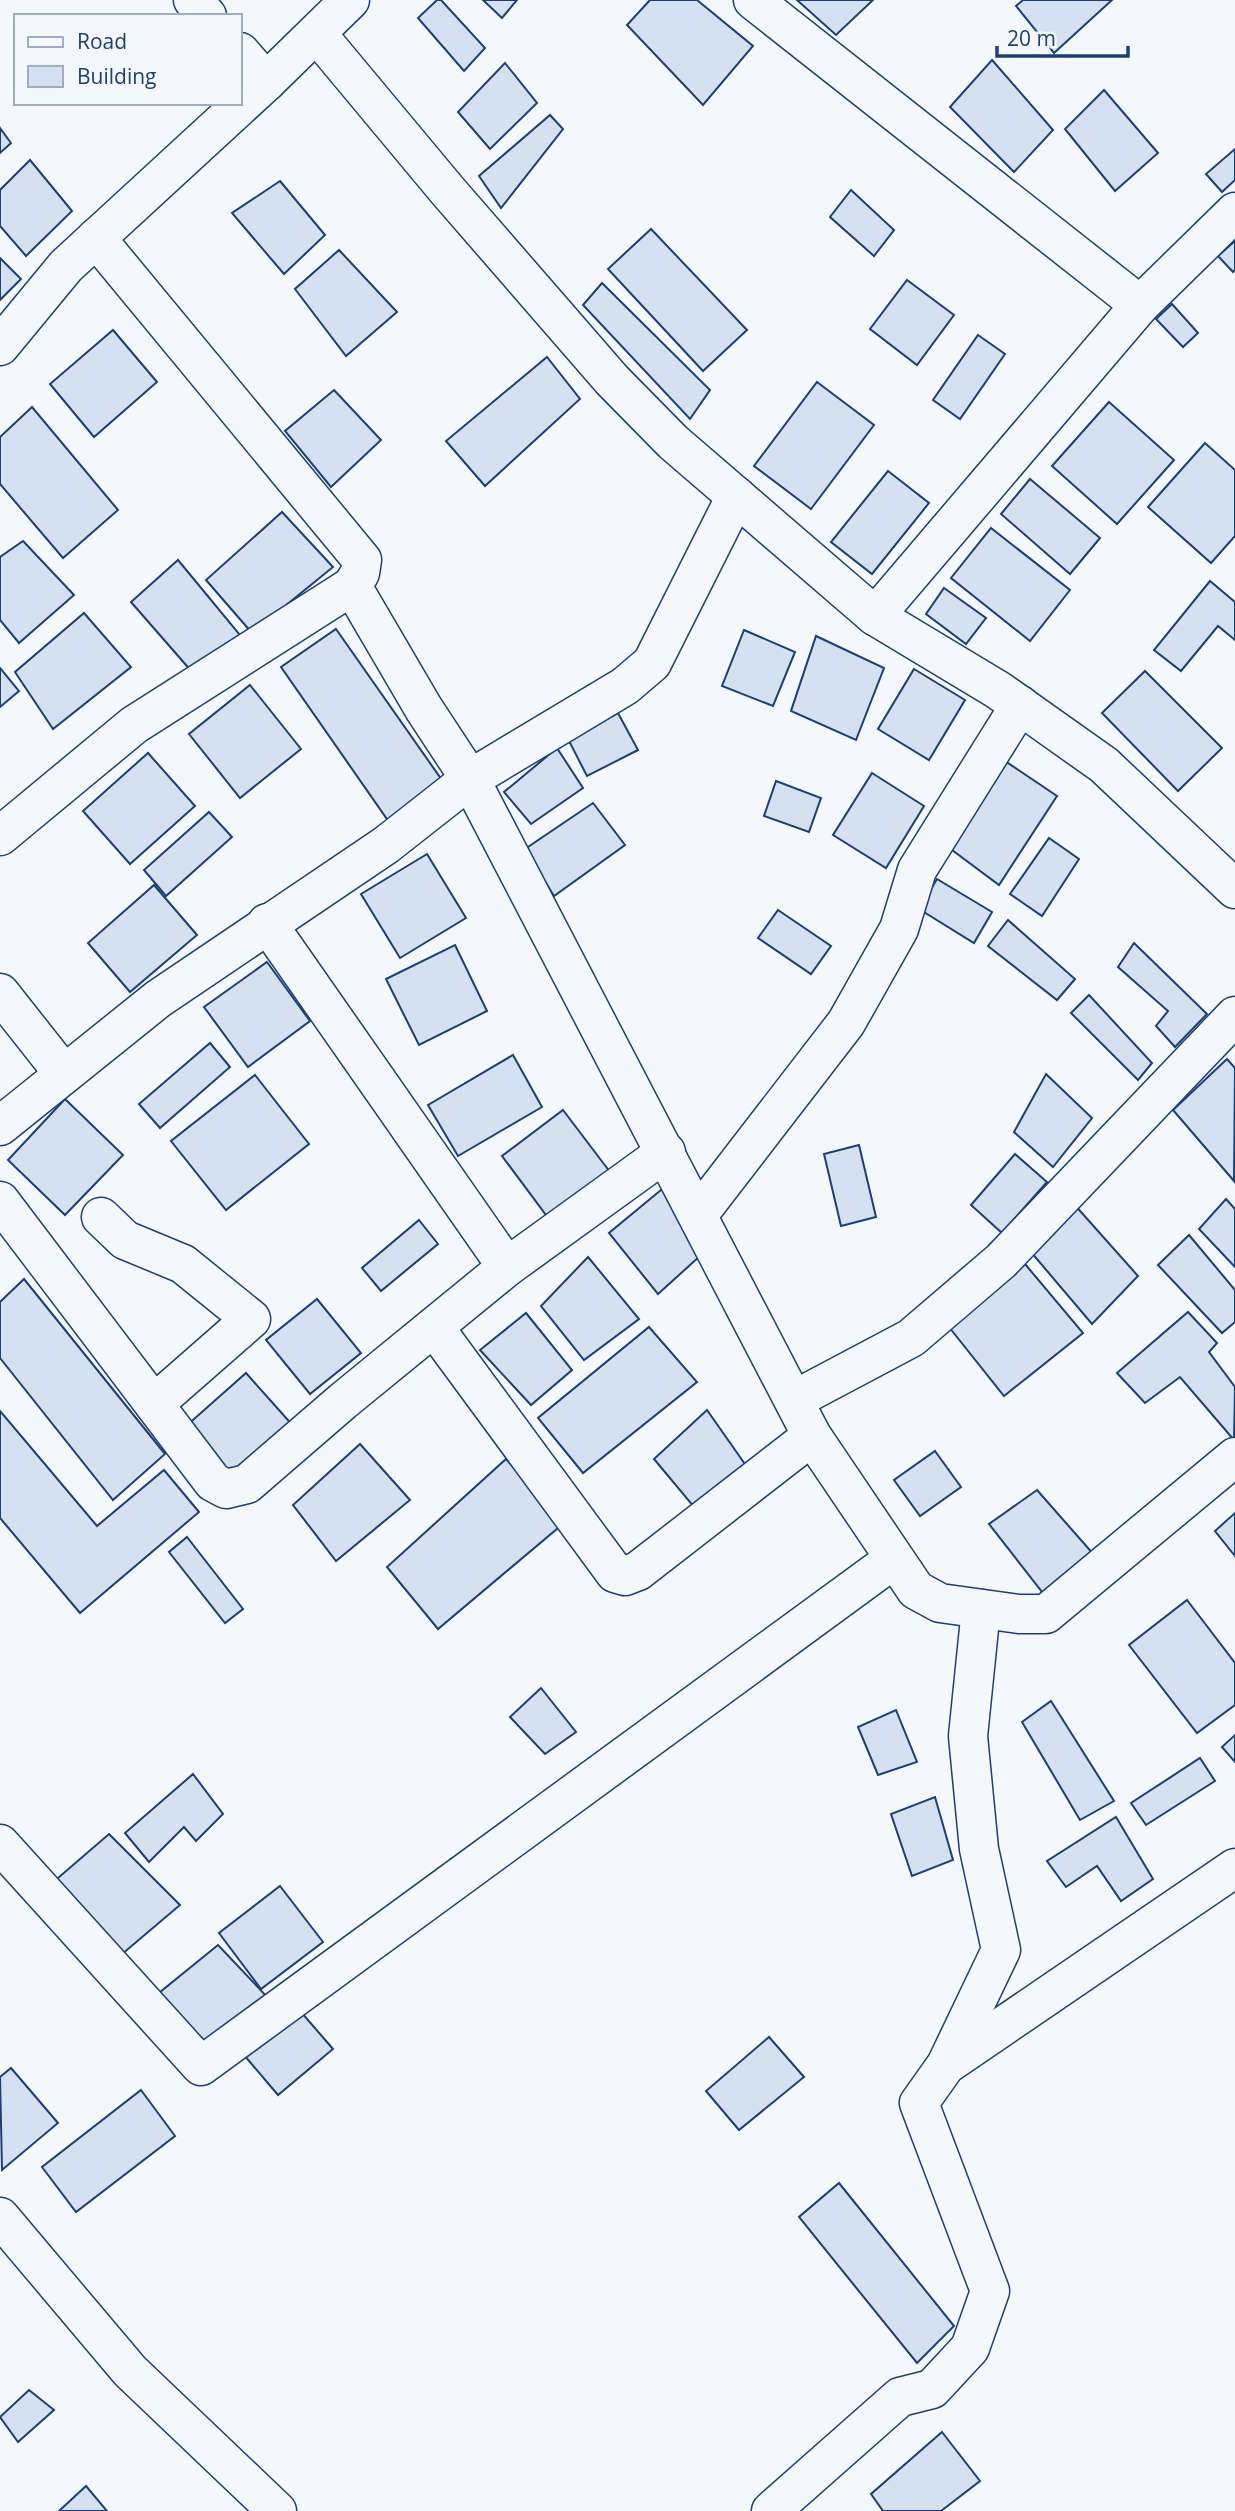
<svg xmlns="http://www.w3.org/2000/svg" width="1235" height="2511" font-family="'Open Sans',sans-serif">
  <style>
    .building { fill: #d5e0f0; stroke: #1d3f73; stroke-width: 2 }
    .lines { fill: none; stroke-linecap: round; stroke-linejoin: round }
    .minor-casing { stroke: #1d3f73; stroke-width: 41 }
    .minor { stroke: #f4f7fb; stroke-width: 38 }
  </style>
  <rect width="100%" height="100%" fill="#f4f7fb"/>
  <g class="building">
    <polygon points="437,0 441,0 485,48 464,71 418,18"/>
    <polygon points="483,0 517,0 502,18"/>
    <polygon points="650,0 697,0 753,46 703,105 627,25"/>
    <polygon points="797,0 873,0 836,35"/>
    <polygon points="1023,0 1112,0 1054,53 1016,6"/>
    <polygon points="992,60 1053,130 1014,172 950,107"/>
    <polygon points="505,63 537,103 490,149 458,112"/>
    <polygon points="1104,90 1158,153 1115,191 1065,129"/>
    <polygon points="550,115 563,129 501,208 479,176"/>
    <polygon points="0,128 11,143 0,153"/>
    <polygon points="1235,149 1235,180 1222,192 1206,174"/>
    <polygon points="30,160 72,211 26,256 0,226 0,190"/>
    <polygon points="280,181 325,235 284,274 232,213"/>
    <polygon points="851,190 894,230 874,256 830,217"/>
    <polygon points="651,229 747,330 703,371 608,269"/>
    <polygon points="1235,241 1235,270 1233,272 1218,256"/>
    <polygon points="339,250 397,312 346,356 295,289"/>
    <polygon points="0,258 21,279 0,300"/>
    <polygon points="907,280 954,315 917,365 870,329"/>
    <polygon points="602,283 710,390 690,419 583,305"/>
    <polygon points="1172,304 1198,333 1183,347 1156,319"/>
    <polygon points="113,330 157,382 94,437 50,384"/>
    <polygon points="978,335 1005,354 960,419 933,400"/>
    <polygon points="547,357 580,399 485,486 446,441"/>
    <polygon points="817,382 874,425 811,509 754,466"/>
    <polygon points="334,390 381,440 331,487 285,431"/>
    <polygon points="1109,402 1174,460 1117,524 1052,466"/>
    <polygon points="32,407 118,510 63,558 0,484 0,437"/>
    <polygon points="1205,443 1235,470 1235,536 1211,563 1148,507"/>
    <polygon points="888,471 929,503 872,574 831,542"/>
    <polygon points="1030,479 1100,538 1070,574 1001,514"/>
    <polygon points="282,512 333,567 252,633 206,580"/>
    <polygon points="991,528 1070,590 1030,641 951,578"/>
    <polygon points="23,541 74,595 19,643 0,620 0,557"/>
    <polygon points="178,560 240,635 193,673 131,602"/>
    <polygon points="1210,581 1235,602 1235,640 1218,626 1181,671 1154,650"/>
    <polygon points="944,588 986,618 966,644 926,614"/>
    <polygon points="84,613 131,667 53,729 15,672"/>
    <polygon points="336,629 444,783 389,822 281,667"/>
    <polygon points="744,630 795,652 773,706 722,686"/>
    <polygon points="816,636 884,668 856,740 791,711"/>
    <polygon points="0,668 19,691 0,707"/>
    <polygon points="914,669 965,700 929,760 878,729"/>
    <polygon points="1145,671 1222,748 1178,791 1102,713"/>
    <polygon points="250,685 301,749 240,798 189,734"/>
    <polygon points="618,713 638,750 587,776 568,739"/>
    <polygon points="557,748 583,788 531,824 504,792"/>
    <polygon points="148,753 195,806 130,864 83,811"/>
    <polygon points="1002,759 1057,796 999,885 948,847"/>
    <polygon points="872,773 924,806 886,868 833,835"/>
    <polygon points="776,781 821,798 809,832 764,816"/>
    <polygon points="593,803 625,845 554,896 525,849"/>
    <polygon points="209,812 232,837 166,896 144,870"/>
    <polygon points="1049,838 1079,859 1042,916 1010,894"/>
    <polygon points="427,854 466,918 400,958 361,894"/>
    <polygon points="937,879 992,912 974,943 919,909"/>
    <polygon points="154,885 197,935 130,992 88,943"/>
    <polygon points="778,910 831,946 811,974 758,938"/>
    <polygon points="1008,920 1075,979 1057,1000 988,946"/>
    <polygon points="1134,943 1207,1014 1175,1047 1156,1026 1168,1011 1118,967"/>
    <polygon points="455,945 487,1011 419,1045 386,979"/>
    <polygon points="267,962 310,1021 248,1067 204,1007"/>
    <polygon points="1089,995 1152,1063 1138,1080 1071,1013"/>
    <polygon points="210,1043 230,1067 160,1128 139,1104"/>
    <polygon points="513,1055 542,1107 458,1156 428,1105"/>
    <polygon points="1227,1059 1235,1068 1234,1181 1173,1110"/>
    <polygon points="1046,1074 1092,1118 1053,1167 1014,1132"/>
    <polygon points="255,1075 309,1144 226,1210 171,1141"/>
    <polygon points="65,1099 123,1155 65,1215 8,1160"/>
    <polygon points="563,1110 610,1172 549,1219 502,1156"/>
    <polygon points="859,1145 876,1217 841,1226 824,1154"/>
    <polygon points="1015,1154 1047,1182 1002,1233 971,1205"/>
    <polygon points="667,1185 700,1256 658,1294 609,1233"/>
    <polygon points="1226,1199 1235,1209 1235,1267 1199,1229"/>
    <polygon points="1073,1203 1138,1276 1092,1324 1031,1252"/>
    <polygon points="419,1220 438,1244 381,1291 362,1268"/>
    <polygon points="1189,1235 1235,1290 1235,1322 1222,1333 1158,1265"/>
    <polygon points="588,1257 639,1319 584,1360 541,1306"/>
    <polygon points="1025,1264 1083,1333 1004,1396 949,1327"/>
    <polygon points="24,1279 165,1454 113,1500 0,1358 0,1302"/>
    <polygon points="317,1299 361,1353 310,1394 266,1340"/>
    <polygon points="1188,1312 1217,1343 1209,1352 1235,1387 1234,1440 1180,1377 1145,1403 1117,1373"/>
    <polygon points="526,1313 572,1370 531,1405 480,1350"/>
    <polygon points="649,1327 697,1382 583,1473 538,1418"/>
    <polygon points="246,1373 295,1428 233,1482 185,1427"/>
    <polygon points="707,1410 747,1467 694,1507 654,1459"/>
    <polygon points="0,1411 97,1526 164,1470 199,1512 80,1613 0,1518"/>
    <polygon points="360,1444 410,1500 336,1561 293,1505"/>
    <polygon points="935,1451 961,1487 920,1516 894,1480"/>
    <polygon points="506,1459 564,1523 438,1629 387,1567"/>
    <polygon points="1037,1490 1095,1556 1046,1597 989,1524"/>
    <polygon points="1235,1513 1235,1556 1215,1531"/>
    <polygon points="187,1537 243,1609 225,1623 169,1552"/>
    <polygon points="1187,1600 1235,1663 1235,1705 1197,1733 1129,1645"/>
    <polygon points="541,1688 576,1732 545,1754 510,1717"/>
    <polygon points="1051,1701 1114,1801 1080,1820 1022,1722"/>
    <polygon points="896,1710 917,1762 878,1775 858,1727"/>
    <polygon points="1235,1735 1235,1762 1222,1747"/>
    <polygon points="1200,1758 1215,1781 1146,1825 1131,1803"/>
    <polygon points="193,1774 223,1814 196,1841 184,1827 149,1862 125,1833"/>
    <polygon points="935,1797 953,1860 912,1876 891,1814"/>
    <polygon points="1116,1817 1153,1879 1121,1901 1097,1866 1066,1887 1047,1861"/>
    <polygon points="109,1834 180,1905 121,1955 51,1884"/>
    <polygon points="280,1886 323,1942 261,1989 219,1933"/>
    <polygon points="218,1945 271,2001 202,2053 154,1997"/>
    <polygon points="295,2005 333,2049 278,2095 238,2048"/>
    <polygon points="769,2037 804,2077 739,2130 706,2091"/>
    <polygon points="11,2068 58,2123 2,2170 0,2077"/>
    <polygon points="141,2090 175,2136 76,2212 42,2167"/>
    <polygon points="839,2183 954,2326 917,2363 799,2217"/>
    <polygon points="29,2390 54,2410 18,2442 0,2417"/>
    <polygon points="942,2432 980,2481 941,2511 883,2511 871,2494"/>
    <polygon points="86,2486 107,2511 59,2511"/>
  </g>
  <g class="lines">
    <defs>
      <g id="minor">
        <polyline points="193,0 207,16"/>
        <polyline points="753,0 1140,305"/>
        <polyline points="317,34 447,190 612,380 673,442 875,616 998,690 1104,765 1235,889"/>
        <polyline points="240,52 266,82"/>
        <polyline points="0,346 66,266 266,82 350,0"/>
        <polyline points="736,496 652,663 625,686 470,779 812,1436 916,1590 940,1603 1019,1614 1046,1614 1235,1457"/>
        <polyline points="875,616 1140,305 1235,212"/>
        <polyline points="0,836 134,725 352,586 360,573 362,560 96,238"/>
        <polyline points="267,923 507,1267"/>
        <polyline points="0,993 64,1074"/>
        <polyline points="0,1126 158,999 386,845 470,779 424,709 352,586"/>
        <polyline points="0,1201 213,1482 226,1489 247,1484 343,1401 507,1267 666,1152"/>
        <polyline points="698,1215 846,1023 899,929 917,870 1020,705"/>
        <polyline points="101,1217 125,1240 183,1264 251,1319 154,1404"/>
        <polyline points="434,1327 615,1573 625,1576 638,1571 812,1436"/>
        <polyline points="794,1400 911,1338 1001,1261 1235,1016"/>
        <polyline points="0,1844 201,2066 894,1559"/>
        <polyline points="947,2063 1001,1950 979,1849 968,1736 981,1609"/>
        <polyline points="0,2217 130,2371 277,2511"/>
        <polyline points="771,2511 900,2397 932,2389 970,2348 990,2291 919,2103 946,2065 1235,1868"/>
      </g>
    </defs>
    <use href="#minor" class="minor-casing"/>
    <use href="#minor" class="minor"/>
  </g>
  <rect x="14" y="14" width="228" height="91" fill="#f4f7fb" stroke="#9eadc5" stroke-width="2"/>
  <rect x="28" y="37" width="35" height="10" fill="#f4f7fb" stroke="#9eadc5" stroke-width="2"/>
  <text x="77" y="49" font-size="21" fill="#1d3f73">Road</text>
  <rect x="28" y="66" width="35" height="21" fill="#d5e0f0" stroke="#9eadc5" stroke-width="2"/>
  <text x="77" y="84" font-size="21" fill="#1d3f73">Building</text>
  <path d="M997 46v10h131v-10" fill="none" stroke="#1d3f73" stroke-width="3.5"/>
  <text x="1007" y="46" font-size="21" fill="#1d3f73" stroke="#f4f7fb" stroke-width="5" paint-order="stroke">20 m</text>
</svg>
